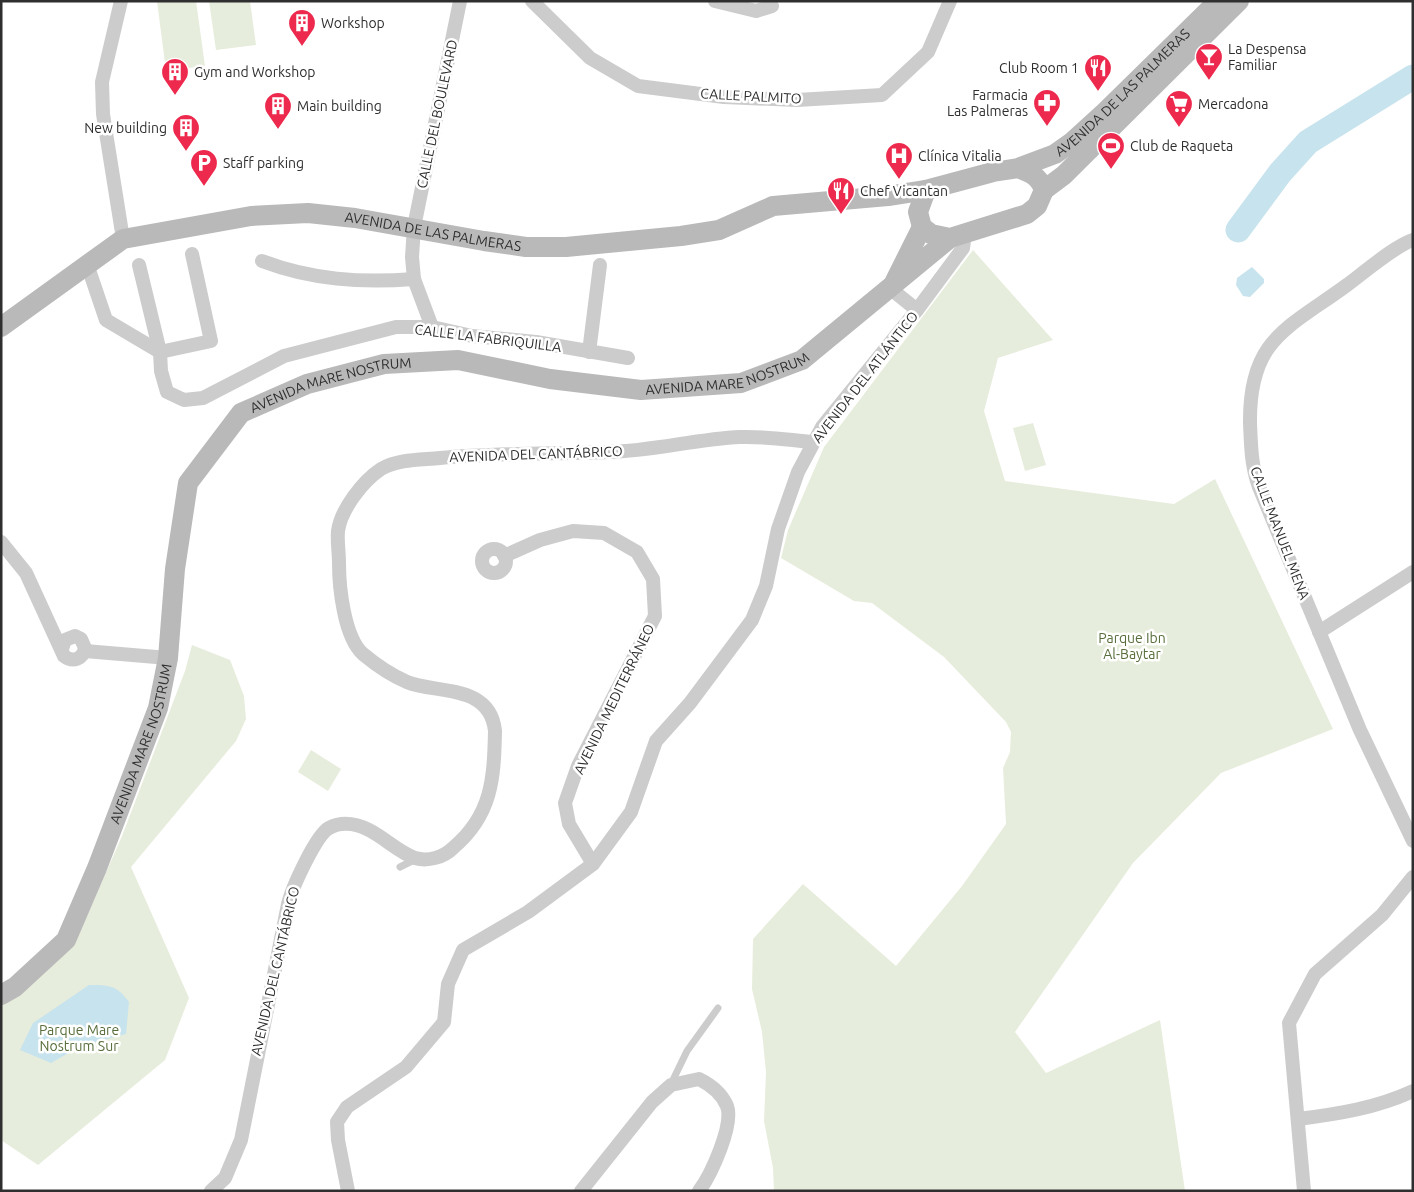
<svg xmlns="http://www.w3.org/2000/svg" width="1414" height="1192" font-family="Ubuntu,sans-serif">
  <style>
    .green { fill: #e7eddc }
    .water { fill: #c7e3ed }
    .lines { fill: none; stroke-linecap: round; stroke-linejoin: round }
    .river { stroke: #c7e3ed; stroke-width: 25 }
    .lane { stroke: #ccc; stroke-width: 7 }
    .street { stroke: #ccc; stroke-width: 14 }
    .secondary { stroke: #b9b9b9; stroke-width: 20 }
    .labels { text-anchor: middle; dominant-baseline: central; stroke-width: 5; stroke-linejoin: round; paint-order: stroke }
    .poi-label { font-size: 14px; fill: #2f2f2f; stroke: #fff; text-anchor: start }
    .street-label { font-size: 14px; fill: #2f2f2f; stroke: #fff }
    .park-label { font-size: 14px; fill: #576d3a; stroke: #fff }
  </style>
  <rect width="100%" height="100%" fill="#fff"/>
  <g class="green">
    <polygon points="157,1 196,1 205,66 166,71"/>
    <polygon points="209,1 250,1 256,45 216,50"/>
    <polygon points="973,250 1053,340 998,358 984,411 1005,481 1174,504 1215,479 1333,729 1221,773 1133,863 1015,1032 1046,1073 1160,1020 1185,1191 774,1191 773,1168 764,1121 766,1072 762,1032 752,989 753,939 803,884 896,966 962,886 1006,824 1003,768 1010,752 1011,732 1006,722 944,657 872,603 854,601 781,558 788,530 824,447"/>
    <polygon points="1033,423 1046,465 1025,471 1013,428"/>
    <polygon points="192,645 230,660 244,696 246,719 236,741 131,867 189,998 165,1060 38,1165 1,1140 1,1003 87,916 122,836 185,671"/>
    <polygon points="311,750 341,769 328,791 298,772"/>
  </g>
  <g class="water">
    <polygon points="1252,267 1264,279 1264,283 1250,297 1243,296 1236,285 1237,278"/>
    <path d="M 89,985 C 109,985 117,985 129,1002 L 126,1034 L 81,1046 L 51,1063 L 20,1050 L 33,1023 Z"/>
  </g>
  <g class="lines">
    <polyline class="river" points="1238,230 1280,173 1308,142 1413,77"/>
    <g class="lane">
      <polyline points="400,867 416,859"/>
      <polyline points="671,1084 687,1051 718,1008"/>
    </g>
    <g class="street">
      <polyline points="121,1 102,82 103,114 123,239"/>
      <polyline points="532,1 590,58 638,86 724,97 797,100 882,95 928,52 950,1"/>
      <polyline points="715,1 756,11 772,6"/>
      <path d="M 1413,240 C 1396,245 1362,274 1347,285 C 1287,329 1249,339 1250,423 C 1251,445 1251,465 1259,487 L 1360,730 L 1413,841"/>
      <path d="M 262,261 C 312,280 361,283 414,279"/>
      <polyline points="87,264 106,320 160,352 161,371 167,392 184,400 203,398 284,356 396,327 432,327 472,336 536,342 628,358"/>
      <polyline points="139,265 160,352 211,341 192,254"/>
      <polyline points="891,289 917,310"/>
      <polyline points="432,327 414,279 412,257 414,227 460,1"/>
      <polyline points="589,352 600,265"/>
      <path d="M 1,542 L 26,573 L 64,656 C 73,663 83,659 85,648 L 81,639 L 75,636 L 65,640 L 62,649"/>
      <circle cx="494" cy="561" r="12"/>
      <polyline points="504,556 540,540 573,531 604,533 637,552 653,579 655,616 578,766 565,803 569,824 593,864"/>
      <polyline points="1319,632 1413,572"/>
      <polyline points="85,651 168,658"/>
      <path d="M 1298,1119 C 1338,1114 1376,1108 1413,1091"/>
      <path d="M 211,1191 L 225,1178 L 241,1140 L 288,904 C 292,888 316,835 329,828 C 342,821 357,824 369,830 C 385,838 398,852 415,858 C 428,862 444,857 453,848 C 492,815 494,779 495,731 C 490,683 435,694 407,682 C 393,676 375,664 363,654 C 344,637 339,587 339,563 C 339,552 337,541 338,531 C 341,509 363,481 381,469 C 399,459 420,460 440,458 C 496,453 552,454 609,452 C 653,451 696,439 740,437 C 764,436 789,440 813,442"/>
      <polyline points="348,1191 338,1140 337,1122 347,1107 406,1067 444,1022 448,984 463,950 528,912 593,864 631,812 656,741 690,703 752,620 766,586 778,529 798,472 822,427 917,310 963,248 965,234"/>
      <path d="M 581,1191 L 652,1102 L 671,1085 L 699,1079 C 711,1085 722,1094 727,1106 C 734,1125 711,1175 699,1191"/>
      <polyline points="1304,1191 1289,1023 1315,974 1382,915 1413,877"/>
    </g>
    <g class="secondary">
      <path id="s1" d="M 1018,168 C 1031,173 1039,176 1044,190 L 1037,206 L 1027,214 L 950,238 L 931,234 L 922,227 L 918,212 L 926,190 L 993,172 L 1018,168 L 1055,154 L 1072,142 L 1105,112 L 1218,1"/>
      <polyline points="1044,190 1064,175 1239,1"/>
      <polyline points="895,281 922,227"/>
      <path id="s2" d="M 1,327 L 123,239 L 251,216 L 308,213 L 355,218 L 484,241 L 526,247 L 566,247 L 681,236 L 719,230 L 773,206 L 888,196 L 926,190"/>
      <path id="s3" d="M 1,995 L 15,987 L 66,940 L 97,868 L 158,708 L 168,658 L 175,569 L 188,483 L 241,413 L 307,384 L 384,364 L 458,360 L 550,379 L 641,390 L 741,383 L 802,360 L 950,238"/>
    </g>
  </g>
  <defs>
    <symbol id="building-pin" viewBox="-11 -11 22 30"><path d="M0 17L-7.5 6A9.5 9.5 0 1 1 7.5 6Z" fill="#ed2a4d" stroke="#fff"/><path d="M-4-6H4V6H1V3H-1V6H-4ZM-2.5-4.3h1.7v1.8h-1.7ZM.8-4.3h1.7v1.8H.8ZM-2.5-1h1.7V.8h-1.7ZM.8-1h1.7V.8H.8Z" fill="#fff"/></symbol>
    <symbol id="bar-pin" viewBox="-11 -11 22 30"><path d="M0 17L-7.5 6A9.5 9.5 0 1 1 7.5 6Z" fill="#ed2a4d" stroke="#fff"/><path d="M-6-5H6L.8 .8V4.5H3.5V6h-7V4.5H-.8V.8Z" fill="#fff"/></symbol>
    <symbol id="restaurant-pin" viewBox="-11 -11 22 30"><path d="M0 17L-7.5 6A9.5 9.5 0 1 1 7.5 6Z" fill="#ed2a4d" stroke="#fff"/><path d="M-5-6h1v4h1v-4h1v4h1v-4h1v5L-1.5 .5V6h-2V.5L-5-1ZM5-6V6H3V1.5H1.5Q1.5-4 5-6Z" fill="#fff"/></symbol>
    <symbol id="pharmacy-pin" viewBox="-11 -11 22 30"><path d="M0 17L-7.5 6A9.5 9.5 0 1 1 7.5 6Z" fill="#ed2a4d" stroke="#fff"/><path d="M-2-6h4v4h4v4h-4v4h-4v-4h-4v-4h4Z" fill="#fff"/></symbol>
    <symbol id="supermarket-pin" viewBox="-11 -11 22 30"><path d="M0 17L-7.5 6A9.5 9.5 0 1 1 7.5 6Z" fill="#ed2a4d" stroke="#fff"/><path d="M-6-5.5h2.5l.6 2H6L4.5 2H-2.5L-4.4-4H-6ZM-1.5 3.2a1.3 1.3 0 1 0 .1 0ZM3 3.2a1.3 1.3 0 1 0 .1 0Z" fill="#fff"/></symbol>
    <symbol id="stadium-pin" viewBox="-11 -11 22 30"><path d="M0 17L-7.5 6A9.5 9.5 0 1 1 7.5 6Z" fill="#ed2a4d" stroke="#fff"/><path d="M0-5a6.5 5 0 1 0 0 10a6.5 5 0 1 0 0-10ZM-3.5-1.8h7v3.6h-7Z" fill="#fff"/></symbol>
    <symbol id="hospital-pin" viewBox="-11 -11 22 30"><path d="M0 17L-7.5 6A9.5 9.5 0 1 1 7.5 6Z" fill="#ed2a4d" stroke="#fff"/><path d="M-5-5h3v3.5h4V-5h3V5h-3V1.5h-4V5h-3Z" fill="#fff"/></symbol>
    <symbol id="parking-pin" viewBox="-11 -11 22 30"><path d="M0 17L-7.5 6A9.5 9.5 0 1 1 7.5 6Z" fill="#ed2a4d" stroke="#fff"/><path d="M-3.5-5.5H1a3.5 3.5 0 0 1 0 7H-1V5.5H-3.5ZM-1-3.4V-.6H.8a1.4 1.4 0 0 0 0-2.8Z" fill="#fff"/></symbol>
  </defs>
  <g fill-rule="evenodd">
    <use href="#building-pin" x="286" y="7" width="32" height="43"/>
    <use href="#bar-pin" x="1193" y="41" width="32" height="43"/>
    <use href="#restaurant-pin" x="1082" y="52" width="32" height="43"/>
    <use href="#building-pin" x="159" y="56" width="32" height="43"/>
    <use href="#pharmacy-pin" x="1031" y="87" width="32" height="43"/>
    <use href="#supermarket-pin" x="1163" y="88" width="32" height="43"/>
    <use href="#building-pin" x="262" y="90" width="32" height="43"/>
    <use href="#building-pin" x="170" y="112" width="32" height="43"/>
    <use href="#stadium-pin" x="1095" y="130" width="32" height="43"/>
    <use href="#hospital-pin" x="883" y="140" width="32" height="43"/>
    <use href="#parking-pin" x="188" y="147" width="32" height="43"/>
    <use href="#restaurant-pin" x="825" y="175" width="32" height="43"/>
  </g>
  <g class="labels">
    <g class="poi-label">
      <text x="321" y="23">Workshop</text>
      <text x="1228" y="49">La Despensa<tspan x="1228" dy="16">Familiar</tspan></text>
      <text x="1079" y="68" text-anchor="end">Club Room 1</text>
      <text x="194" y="72">Gym and Workshop</text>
      <text x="1028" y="95" text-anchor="end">Farmacia<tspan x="1028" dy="16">Las Palmeras</tspan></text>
      <text x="1198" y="104">Mercadona</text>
      <text x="297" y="106">Main building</text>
      <text x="167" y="128" text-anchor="end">New building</text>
      <text x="1130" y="146">Club de Raqueta</text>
      <text x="918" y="156">Clínica Vitalia</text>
      <text x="223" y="163">Staff parking</text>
      <text x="860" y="191">Chef Vicantan</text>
    </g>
    <g class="street-label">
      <text stroke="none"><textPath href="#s1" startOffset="442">AVENIDA DE LAS PALMERAS</textPath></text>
      <text transform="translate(751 96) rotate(3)">CALLE PALMITO</text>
      <text transform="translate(437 114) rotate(-78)">CALLE DEL BOULEVARD</text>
      <text stroke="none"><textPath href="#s2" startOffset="464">AVENIDA DE LAS PALMERAS</textPath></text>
      <text transform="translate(488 338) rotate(7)">CALLE LA FABRIQUILLA</text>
      <text stroke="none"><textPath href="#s3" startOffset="1150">AVENIDA MARE NOSTRUM</textPath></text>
      <text transform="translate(865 377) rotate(-52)">AVENIDA DEL ATLÁNTICO</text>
      <text stroke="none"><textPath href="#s3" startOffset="745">AVENIDA MARE NOSTRUM</textPath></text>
      <text transform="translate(536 454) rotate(-2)">AVENIDA DEL CANTÁBRICO</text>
      <text transform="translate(1280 533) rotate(69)">CALLE MANUEL MENA</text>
      <text transform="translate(614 699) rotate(-64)">AVENIDA MEDITERRÁNEO</text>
      <text stroke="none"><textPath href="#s3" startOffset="296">AVENIDA MARE NOSTRUM</textPath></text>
      <text transform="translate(275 971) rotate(-77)">AVENIDA DEL CANTÁBRICO</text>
    </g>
    <g class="park-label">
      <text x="1132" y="638">Parque Ibn<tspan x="1132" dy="16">Al-Baytar</tspan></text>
      <text x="79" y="1030">Parque Mare<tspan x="79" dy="16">Nostrum Sur</tspan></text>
    </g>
  </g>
  <rect width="1414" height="1192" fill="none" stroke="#2f2f2f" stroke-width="5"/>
</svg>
